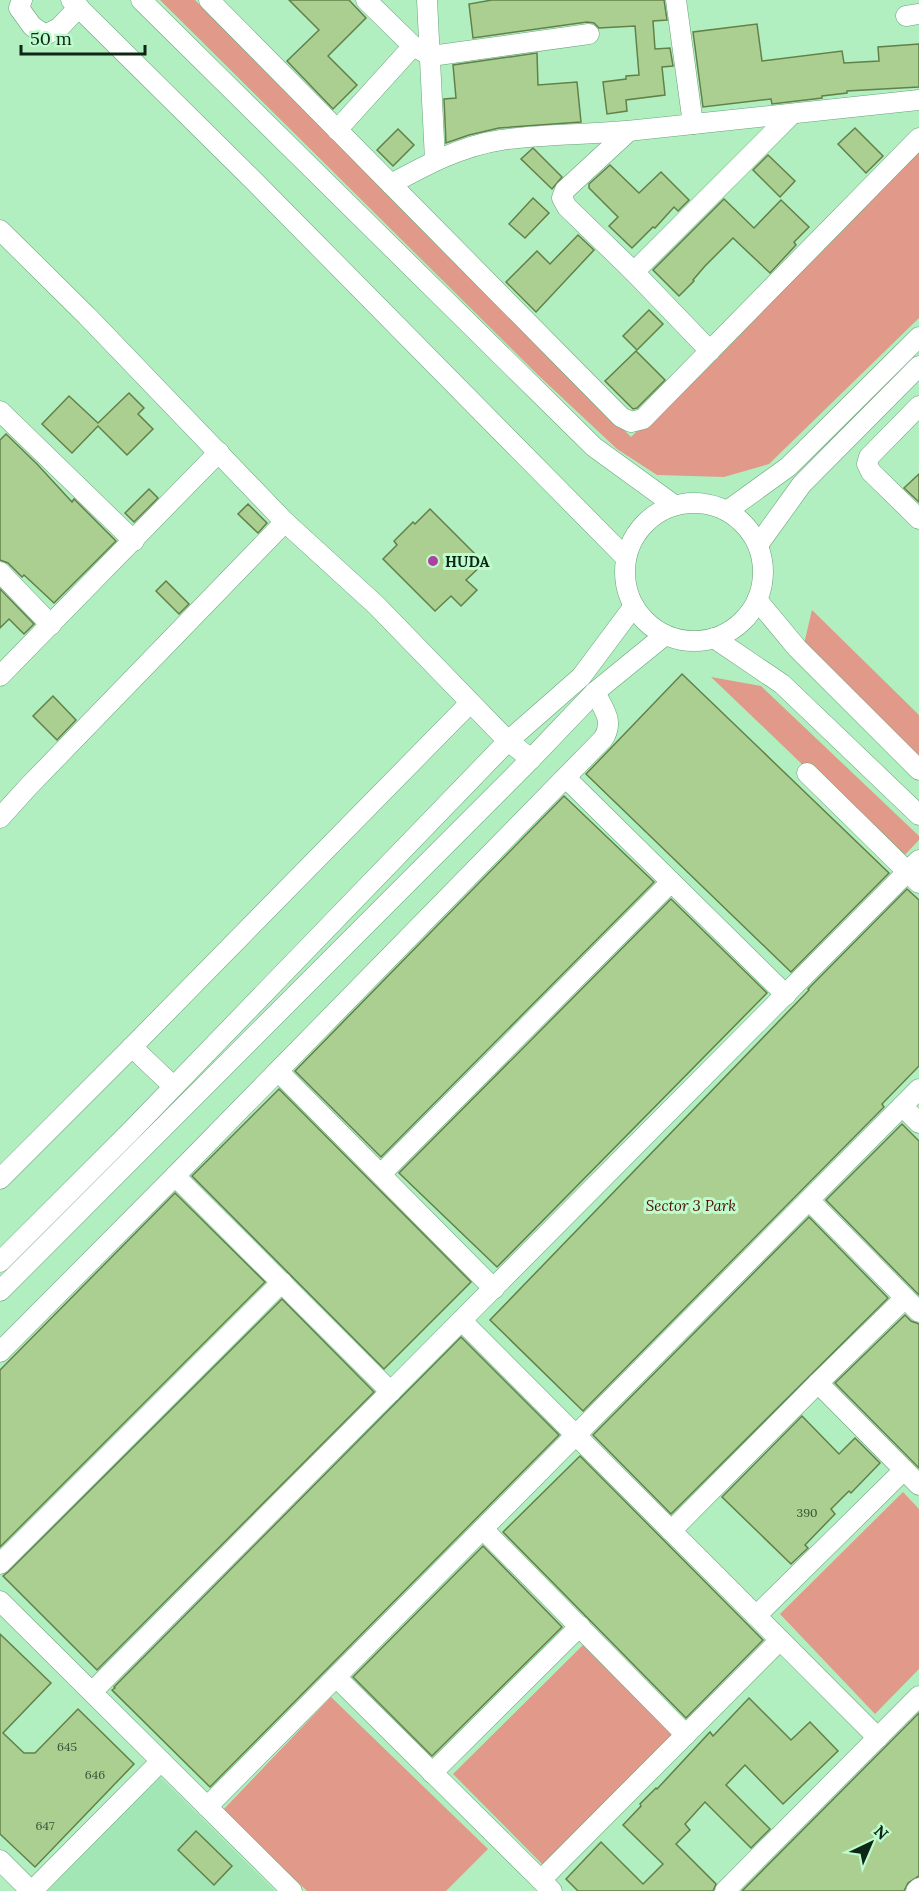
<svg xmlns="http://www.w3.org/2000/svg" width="919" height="1891" font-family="Lora,serif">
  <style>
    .built { fill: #a1e6b4 }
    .green { fill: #e19a8a }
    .building { fill: #abcf90; stroke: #628149; stroke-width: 1.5 }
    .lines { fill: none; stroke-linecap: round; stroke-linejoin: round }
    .minor-casing { stroke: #67a378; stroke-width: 21 }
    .minor { stroke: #fff; stroke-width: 20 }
    .poi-dot { fill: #ad41a1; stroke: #befcce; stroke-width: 2 }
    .labels { text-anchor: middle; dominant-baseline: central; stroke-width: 6; stroke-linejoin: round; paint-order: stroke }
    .number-label { font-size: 12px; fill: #345034 }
    .poi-label { font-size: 15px; font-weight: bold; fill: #0d2615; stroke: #befcce; text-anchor: start }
    .park-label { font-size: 15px; font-style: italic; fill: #500e04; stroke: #befcce }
  </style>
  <rect width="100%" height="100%" fill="#b1efc1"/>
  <polygon class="built" points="160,1777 275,1891 47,1891"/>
  <g class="green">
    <polygon points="160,0 195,0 631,437 919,149 919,318 769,464 724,477 657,475 617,449 539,376"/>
    <polygon points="812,610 919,715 919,760 804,644"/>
    <polygon points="711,677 761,686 919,836 919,840 901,859"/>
    <polygon points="903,1492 919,1509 919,1669 875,1714 780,1614"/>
    <polygon points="583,1645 675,1737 545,1867 453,1774"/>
    <polygon points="331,1697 488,1849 446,1891 307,1891 223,1810"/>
  </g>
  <g class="building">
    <polygon points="289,0 349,0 366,18 328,56 357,85 333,109 287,61 319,30"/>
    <polygon points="492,0 664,0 667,20 653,21 655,49 670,48 673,66 662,67 665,95 626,100 627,111 607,114 603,82 626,79 626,76 639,75 635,26 599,28 594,23 587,22 473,38 469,4"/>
    <polygon points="757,24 762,61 842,51 844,63 879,61 878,47 919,44 919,87 847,91 847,93 822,96 822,98 772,104 771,99 703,107 693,32"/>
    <polygon points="537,53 538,85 577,82 581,122 499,128 469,135 446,143 444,99 456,98 453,65"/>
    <polygon points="855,128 883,156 866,173 838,144"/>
    <polygon points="398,129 414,145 393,166 377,150"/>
    <polygon points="533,148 562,177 552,189 521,159"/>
    <polygon points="768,155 795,181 780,197 753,170"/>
    <polygon points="610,165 639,193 661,172 689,200 678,211 674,207 655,228 653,227 632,248 609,226 618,217 589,188 589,184"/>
    <polygon points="533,198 549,213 525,238 509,224"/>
    <polygon points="724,199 754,228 781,200 809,227 794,242 796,245 770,273 733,238 705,266 693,280 694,281 679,296 653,270"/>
    <polygon points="578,235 594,250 536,312 506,282 537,251 550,264"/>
    <polygon points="649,310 663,324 637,350 623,336"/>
    <polygon points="636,351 665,380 637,408 633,409 605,381"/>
    <polygon points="129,393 144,408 138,414 153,429 127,455 98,426 72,453 42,424 69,396 98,423"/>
    <polygon points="6,434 37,464 72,502 74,499 116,541 54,603 24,575 22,577 8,563 0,560 0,440"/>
    <polygon points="919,474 919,502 904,488"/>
    <polygon points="149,489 158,498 134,522 125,513"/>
    <polygon points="248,504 267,523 258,533 238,514"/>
    <polygon points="430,509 484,563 466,580 477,590 461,606 451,596 435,611 383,559 397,545 394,541 413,522 415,524"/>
    <polygon points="166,581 189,604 179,614 156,591"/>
    <polygon points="0,589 34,624 24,634 9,619 0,628"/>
    <polygon points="682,674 889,873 791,972 586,774"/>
    <polygon points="53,696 76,720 57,740 33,716"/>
    <polygon points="564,796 654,882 381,1157 295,1071"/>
    <polygon points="907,889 919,900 919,1066 882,1104 884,1107 583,1411 490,1320 809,990 808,989"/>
    <polygon points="671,899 767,993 497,1267 399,1173"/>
    <polygon points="279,1089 471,1282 384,1369 192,1176"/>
    <polygon points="902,1124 919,1141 919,1295 826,1200"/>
    <polygon points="175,1193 265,1282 0,1547 0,1370"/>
    <polygon points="809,1217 888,1298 671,1514 593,1435"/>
    <polygon points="282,1299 374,1392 97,1670 3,1576 8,1572"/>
    <polygon points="905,1315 911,1321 919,1324 919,1468 835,1383"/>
    <polygon points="461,1337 559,1435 210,1787 112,1690 115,1688 114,1687"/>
    <polygon points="802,1416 839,1454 855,1438 880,1463 851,1493 849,1491 831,1509 835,1514 805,1545 808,1548 791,1564 722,1497"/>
    <polygon points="580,1456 763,1640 686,1718 503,1532"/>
    <polygon points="483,1546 562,1627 432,1756 353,1677"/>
    <polygon points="0,1634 51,1683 3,1733 24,1753 35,1753 78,1709 134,1764 35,1867 0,1834"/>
    <polygon points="749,1698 791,1740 810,1722 838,1751 783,1804 745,1765 726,1785 770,1829 751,1848 705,1802 685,1824 690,1830 676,1844 716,1884 713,1891 578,1891 566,1879 601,1842 643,1884 663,1864 623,1825 641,1806 640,1804 656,1788 657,1789 710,1732 713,1736"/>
    <polygon points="919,1713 919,1876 908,1883 904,1891 742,1891"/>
    <polygon points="196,1831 232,1866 214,1885 178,1850"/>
  </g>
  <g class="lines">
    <defs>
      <g id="minor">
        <polyline points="22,0 19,8 32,26 45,35 59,28 79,7"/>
        <polyline points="71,0 256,183 626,558"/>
        <polyline points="141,0 594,447 674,505"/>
        <polyline points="209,0 621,417 631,422 643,419 919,138"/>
        <polyline points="427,0 435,160"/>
        <polyline points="676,0 693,124"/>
        <polyline points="906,16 919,14"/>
        <polyline points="413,46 431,56 589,34"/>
        <polyline points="337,130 413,46 366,0"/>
        <polyline points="629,131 565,190 562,198 567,207 634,272 710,351"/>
        <path d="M 391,184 C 426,165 461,146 501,140 C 546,133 592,135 637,130 C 731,120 825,110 919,100"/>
        <polyline points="0,230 87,316 285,522 376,605 508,741 531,759"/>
        <polyline points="634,272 792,114"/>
        <polyline points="919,406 869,457 867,464 871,472 919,519"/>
        <polyline points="0,411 134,541"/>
        <circle cx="694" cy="572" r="69"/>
        <polyline points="727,511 788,467 919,337"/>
        <polyline points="758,545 802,484 919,366"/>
        <polyline points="0,572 51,625"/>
        <polyline points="757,600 797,648 919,770"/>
        <polyline points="714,638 782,684 919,815"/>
        <polyline points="0,676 219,452"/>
        <polyline points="807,773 919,883"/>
        <polyline points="566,778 786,995"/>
        <polyline points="0,818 28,787 285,522"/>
        <polyline points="132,1047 173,1086"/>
        <polyline points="278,1071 494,1289"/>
        <polyline points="902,1106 919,1123"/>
        <polyline points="381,1174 671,882"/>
        <polyline points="175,1176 391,1392"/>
        <polyline points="0,1179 132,1047 470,703"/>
        <polyline points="809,1200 919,1312"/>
        <polyline points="0,1262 131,1131 508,741 581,677 634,606"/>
        <polyline points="0,1291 531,759 595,692 665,635"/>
        <polyline points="462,1321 878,1738"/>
        <path d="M 0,1352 L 175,1176 L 603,739 C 615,721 603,709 595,692"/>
        <polyline points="818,1383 919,1485"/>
        <polyline points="483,1529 686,1735"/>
        <polyline points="671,1531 818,1383 905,1298"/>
        <polyline points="0,1564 282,1282"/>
        <polyline points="0,1601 292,1891"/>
        <polyline points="756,1616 904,1470"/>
        <polyline points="336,1677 552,1891"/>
        <polyline points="92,1692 919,860"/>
        <polyline points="432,1773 580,1626"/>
        <polyline points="207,1807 919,1089"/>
        <polyline points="0,1860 31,1891"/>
        <polyline points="541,1880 780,1640"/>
        <polyline points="32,1891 161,1761"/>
        <polyline points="725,1891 919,1696"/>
        <polyline points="916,1891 919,1888"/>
      </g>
    </defs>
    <use href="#minor" class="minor-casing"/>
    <use href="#minor" class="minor"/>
  </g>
  <circle class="poi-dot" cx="433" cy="561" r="6"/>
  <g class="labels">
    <g class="number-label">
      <text x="807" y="1512">390</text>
      <text x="67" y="1746">645</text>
      <text x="95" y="1774">646</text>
      <text x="45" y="1825">647</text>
    </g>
    <g class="poi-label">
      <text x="445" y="561">HUDA</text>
    </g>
    <g class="park-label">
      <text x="691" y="1205">Sector 3 Park</text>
    </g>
  </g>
  <g transform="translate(871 1843) rotate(44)" stroke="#befcce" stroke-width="4.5" paint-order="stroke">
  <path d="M0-4.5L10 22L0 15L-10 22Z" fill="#0d2615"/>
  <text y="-9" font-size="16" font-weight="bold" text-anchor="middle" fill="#0d2615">N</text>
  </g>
  <path d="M21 45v9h124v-9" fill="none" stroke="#0d2615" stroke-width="3"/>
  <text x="30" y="45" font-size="18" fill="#0d2615" stroke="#befcce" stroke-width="4.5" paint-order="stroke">50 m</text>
</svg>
